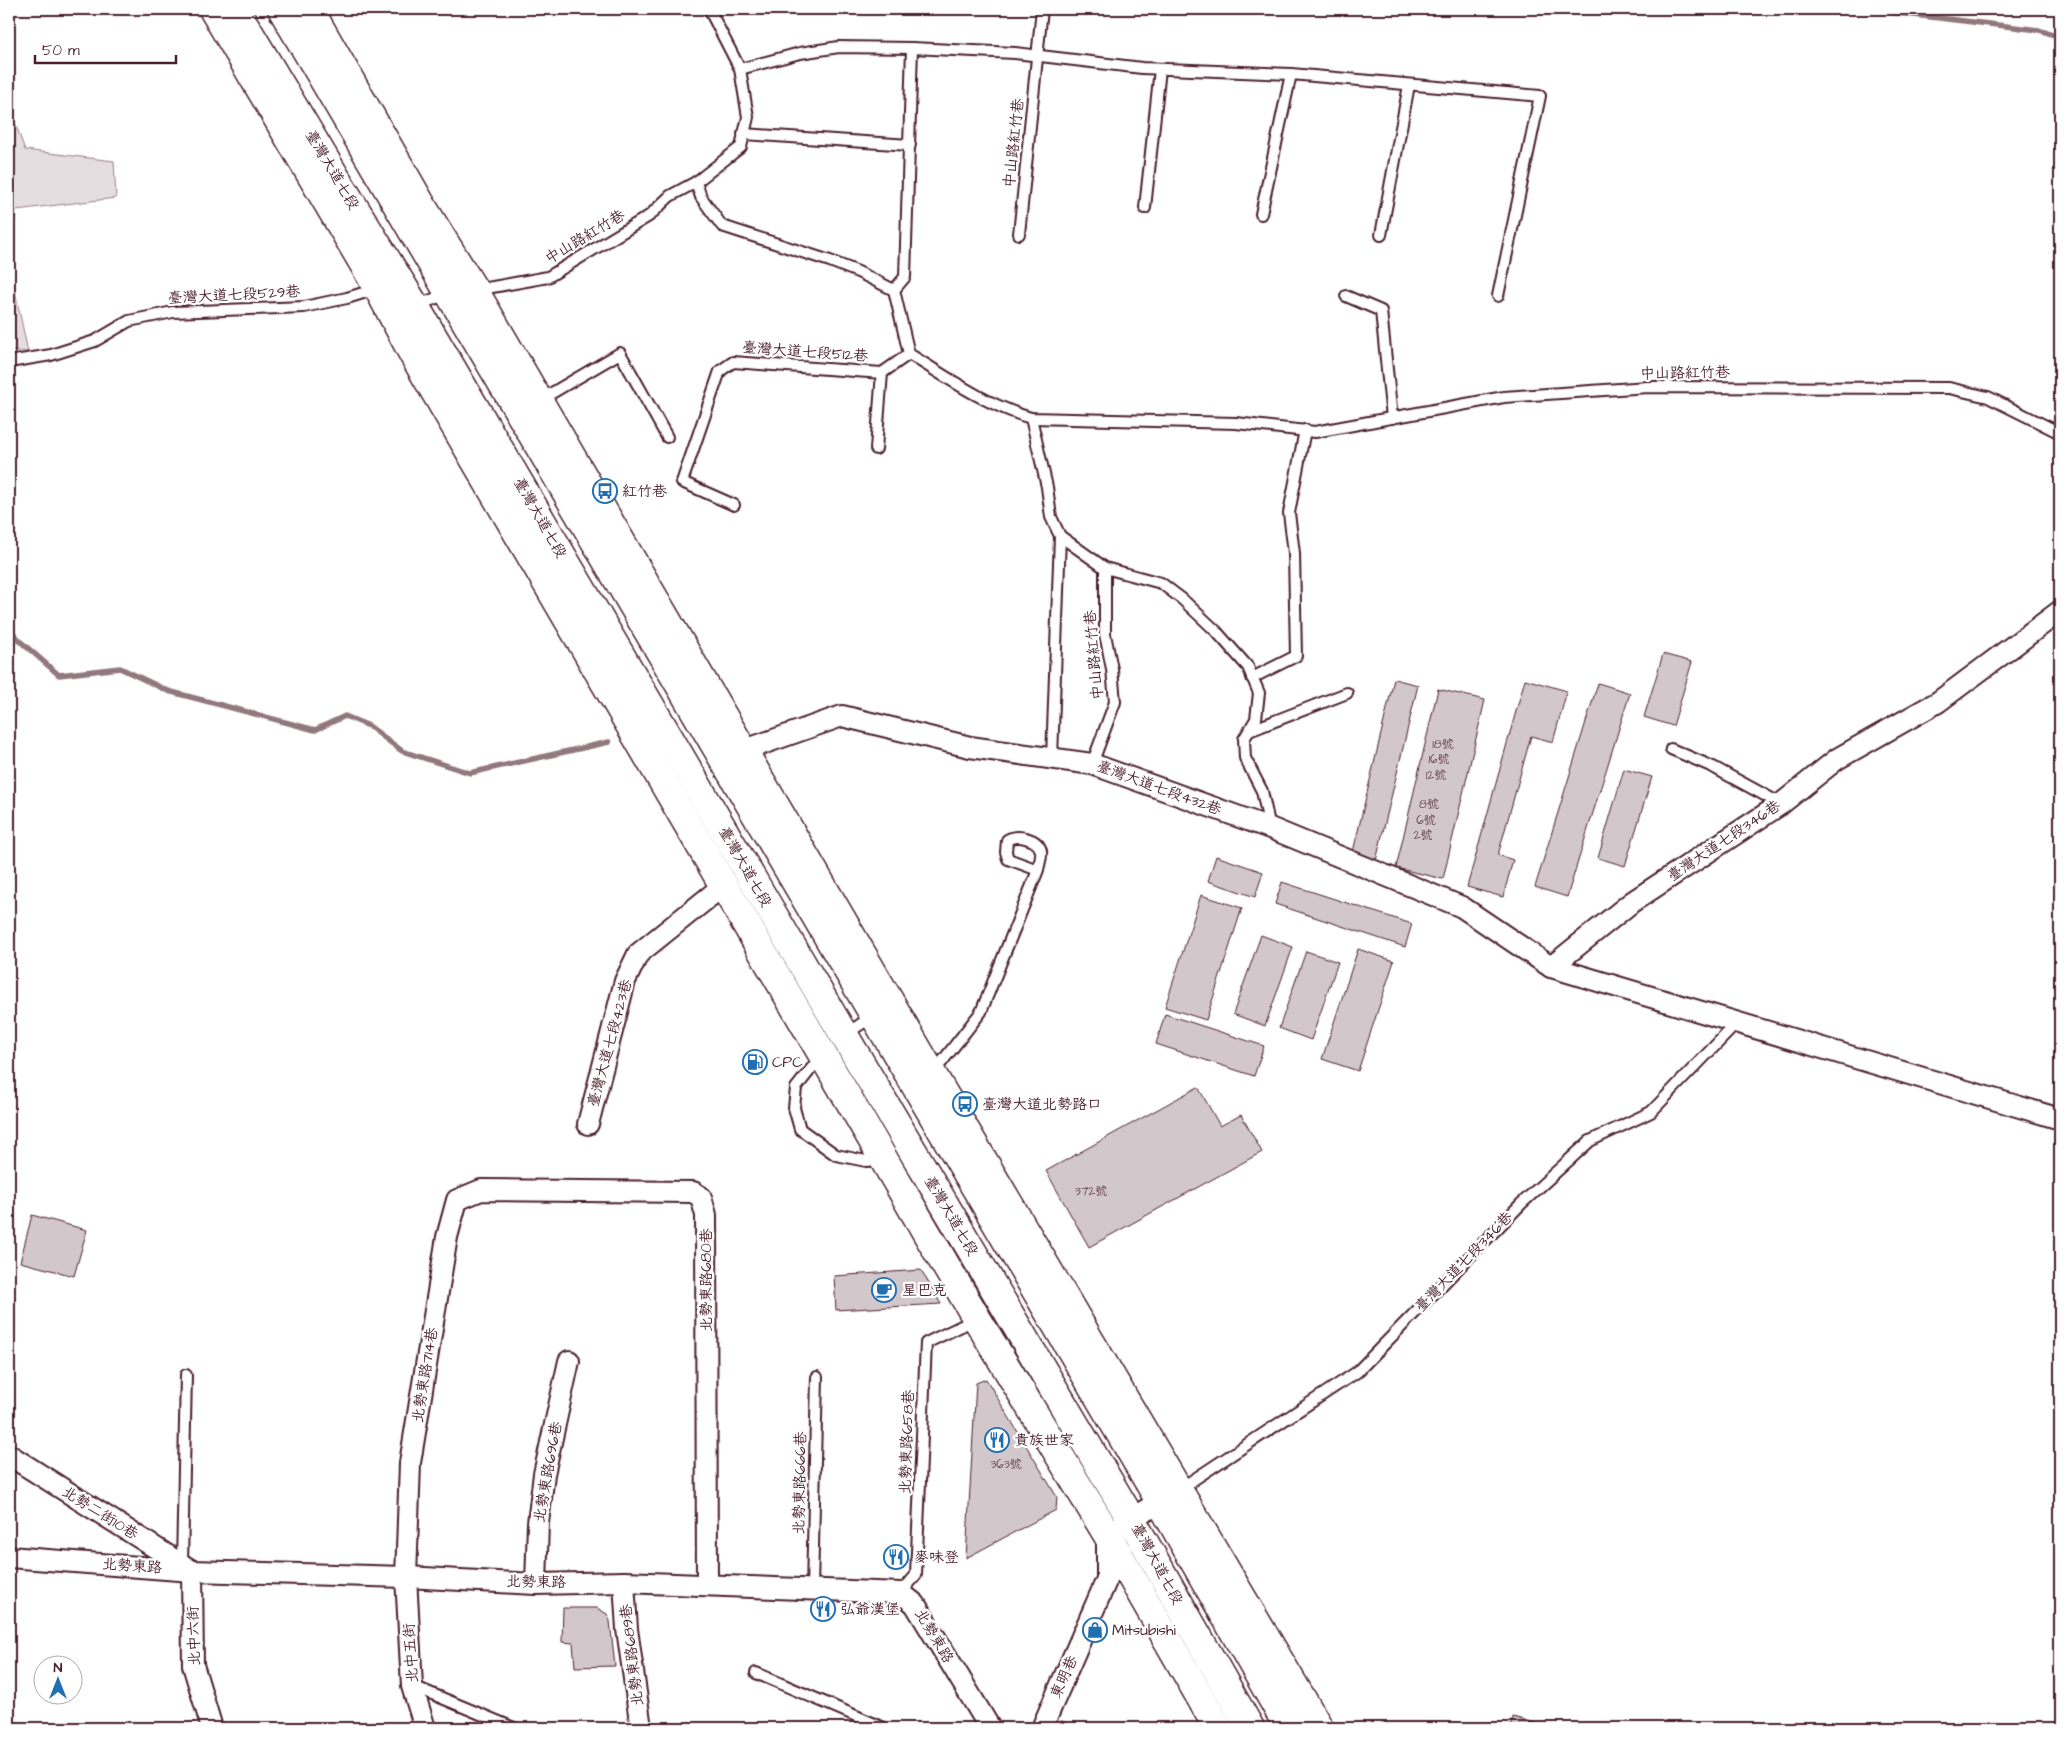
<svg xmlns="http://www.w3.org/2000/svg" width="2069" height="1737" font-family="'Architects Daughter','LXGW WenKai TC',sans-serif">
  <style>
    .green { fill: #e5dee0; stroke: #987e86 }
    .lines { fill: none; stroke-linecap: round; stroke-linejoin: round }
    .stream { stroke: #91787e; stroke-width: 5.5 }
    .building { fill: #d2c7cb; stroke: #4a1f2b }
    .service-casing { stroke: #4a1f2b; stroke-width: 14 }
    .minor-casing { stroke: #4a1f2b; stroke-width: 24 }
    .primary-casing { stroke: #4a1f2b; stroke-width: 31 }
    .service { stroke: #fff; stroke-width: 10 }
    .minor { stroke: #fff; stroke-width: 20 }
    .primary { stroke: #fff; stroke-width: 28 }
    .labels { text-anchor: middle; dominant-baseline: central; stroke-width: 4.5; stroke-linejoin: round; paint-order: stroke }
    .number-label { font-size: 12px; fill: #6c4953 }
    .street-label { font-size: 15px; fill: #4a1f2b; stroke: #fff }
    .poi-label { font-size: 15px; fill: #4a1f2b; stroke: #fff; text-anchor: start }
  </style>
  <rect width="100%" height="100%" fill="#fff"/>
  <filter id="ink" filterUnits="userSpaceOnUse"><feTurbulence type="fractalNoise" baseFrequency=".02" numOctaves="2"/><feDisplacementMap in="SourceGraphic" scale="10" xChannelSelector="R" yChannelSelector="G"/><feConvolveMatrix kernelMatrix="1 2 1 2 8 2 1 2 1" color-interpolation-filters="sRGB"/></filter>
  <g filter="url(#ink)">
    <polygon class="green" points="9,106 25,150 114,161 116,198 16,210 10,267 28,352 9,351"/>
    <g class="lines">
      <g class="stream">
        <polyline points="1885,9 1889,12 2039,30 2060,37"/>
        <polyline points="9,628 21,642 59,675 120,668 168,691 315,730 345,716 369,726 402,751 470,773 609,742"/>
      </g>
    </g>
    <g class="building">
      <polygon points="1663,654 1692,662 1673,726 1644,717"/>
      <polygon points="1394,679 1418,685 1376,861 1352,856"/>
      <polygon points="1525,679 1567,691 1553,742 1531,736 1498,855 1513,860 1503,897 1467,887"/>
      <polygon points="1598,683 1630,693 1567,897 1535,887"/>
      <polygon points="1438,689 1485,700 1443,879 1396,868"/>
      <polygon points="1624,769 1652,777 1625,866 1598,858"/>
      <polygon points="1216,856 1263,872 1255,897 1208,881"/>
      <polygon points="1282,882 1412,924 1405,947 1275,904"/>
      <polygon points="1201,895 1242,908 1206,1020 1165,1007"/>
      <polygon points="1261,935 1293,947 1265,1026 1233,1014"/>
      <polygon points="1358,949 1394,961 1358,1071 1322,1059"/>
      <polygon points="1306,951 1338,962 1311,1040 1279,1028"/>
      <polygon points="1165,1014 1264,1046 1254,1076 1156,1044"/>
      <polygon points="1198,1087 1220,1126 1241,1115 1262,1152 1089,1247 1046,1171"/>
      <polygon points="32,1215 87,1230 74,1276 20,1262"/>
      <polygon points="921,1270 941,1304 836,1310 834,1276"/>
      <polygon points="986,1379 1057,1497 1056,1510 966,1558 976,1383"/>
      <polygon points="563,1608 597,1608 607,1614 610,1621 615,1666 575,1667 573,1643 562,1642"/>
      <polygon points="1513,1717 1552,1728 1510,1728"/>
      <polygon points="1061,1721 1083,1728 1058,1728"/>
    </g>
    <g class="lines">
      <defs>
        <g id="service">
          <path d="M 709,9 L 740,69 L 748,117 L 741,147 L 696,182 L 701,197 L 722,226 L 830,261 L 858,272 L 894,290 L 909,354 C 948,378 986,405 1031,418 L 1236,423 L 1315,432 L 1504,397 L 1648,387 L 1949,388 L 1988,397 L 2060,433"/>
          <polyline points="740,69 800,53 839,47 912,48 1015,53 1142,68 1291,74 1540,96 1498,296"/>
          <polyline points="743,134 910,145"/>
          <polyline points="1145,208 1160,69"/>
          <polyline points="1261,214 1291,74"/>
          <polyline points="1019,234 1042,9"/>
          <polyline points="1381,235 1409,85"/>
          <polyline points="476,290 548,277 649,216 670,196 696,182"/>
          <polyline points="894,290 905,277 912,48"/>
          <polyline points="1346,296 1381,311 1392,418"/>
          <polyline points="416,306 449,293"/>
          <polyline points="9,362 51,355 95,341 129,321 173,312 304,307 347,298 376,289"/>
          <polyline points="540,400 620,353 667,437"/>
          <polyline points="1031,418 1047,487 1051,517 1060,536 1105,568 1161,583 1182,599 1216,631 1248,667 1259,693 1256,719 1244,739 1245,758 1262,791 1270,828"/>
          <polyline points="876,449 882,373"/>
          <polyline points="734,505 682,482 720,371 733,362 882,373 909,354"/>
          <polyline points="1252,678 1296,656 1294,553 1289,513 1305,430"/>
          <polyline points="1249,731 1347,693"/>
          <polyline points="1671,749 1713,767 1781,804"/>
          <polyline points="1052,758 1060,536"/>
          <polyline points="1092,764 1115,702 1112,669 1105,634 1105,568"/>
          <polyline points="846,1034 873,1016"/>
          <polyline points="822,1055 796,1088 794,1108 800,1129 836,1155 866,1161 882,1160"/>
          <path d="M 934,1072 L 981,1012 L 1038,870 C 1039,864 1042,857 1041,851 C 1038,838 1017,834 1007,840 L 1006,852 L 1008,859 L 1038,870"/>
          <polyline points="1178,1490 1357,1372 1522,1203 1590,1141 1651,1112 1738,1022"/>
          <polyline points="182,1564 186,1375"/>
          <polyline points="812,1589 817,1377"/>
          <polyline points="901,1593 916,1575 926,1343 976,1319"/>
          <polyline points="756,1673 884,1728"/>
          <polyline points="413,1686 514,1728"/>
        </g>
        <g id="minor">
          <polyline points="742,751 842,716 970,747 1092,764 1270,828 1462,907 1551,967 2060,1119"/>
          <polyline points="1551,967 1632,902 1781,804 1837,759 1938,702 2060,611"/>
          <polyline points="588,1124 625,981 638,954 724,885"/>
          <polyline points="9,1455 192,1571 193,1665 212,1728"/>
          <polyline points="9,1557 192,1571 406,1577 536,1584 624,1582 901,1593 915,1604 990,1728"/>
          <polyline points="624,1582 627,1629 641,1728"/>
          <polyline points="536,1584 538,1523 544,1474 569,1361"/>
          <polyline points="425,1728 412,1686 406,1577 410,1463 447,1237 457,1200 481,1190 693,1192 701,1197 706,1215 707,1585"/>
          <polyline points="1042,1728 1107,1579 1107,1534 1170,1495"/>
        </g>
        <g id="primary">
          <polyline points="213,9 378,288 413,354 977,1319 1107,1534 1218,1728"/>
          <polyline points="235,9 336,178 415,306 844,1035 1131,1519 1250,1728"/>
          <polyline points="282,9 1160,1501 1289,1728"/>
          <polyline points="309,9 425,211 474,290 932,1074 1319,1728"/>
        </g>
      </defs>
      <use href="#service" class="service-casing"/>
      <use href="#minor" class="minor-casing"/>
      <use href="#primary" class="primary-casing"/>
      <use href="#service" class="service"/>
      <use href="#minor" class="minor"/>
      <use href="#primary" class="primary"/>
    </g>
  </g>
  <defs>
    <symbol id="bus-ring" viewBox="-11 -11 22 22"><circle r="9.5" fill="#fff" stroke="#1f6fb2" stroke-width="1.5"/><path d="M-5-6H5V4H4V6H2V4H-2V6H-4V4H-5ZM-3.5-4V0h7V-4ZM-3.5 1.2v1.5H-2V1.2ZM2 1.2v1.5H3.5V1.2Z" fill="#1f6fb2"/></symbol>
    <symbol id="fuel-ring" viewBox="-11 -11 22 22"><circle r="9.5" fill="#fff" stroke="#1f6fb2" stroke-width="1.5"/><path d="M-5.5-6h7V0h2V4h1.3V-2.5L3-4.5l.8-.8L6-3V5H2.5V1h-1V6h-7ZM-4.2-4.7v3.2H.2V-4.7Z" fill="#1f6fb2"/></symbol>
    <symbol id="cafe-ring" viewBox="-11 -11 22 22"><circle r="9.5" fill="#fff" stroke="#1f6fb2" stroke-width="1.5"/><path d="M-5.5-4.5H6V0H3Q3 3.5 0 3.5H-2.5Q-5.5 3.5-5.5 0ZM3-3.2v2h1.7v-2ZM-6 4.5H4V6H-6Z" fill="#1f6fb2"/></symbol>
    <symbol id="restaurant-ring" viewBox="-11 -11 22 22"><circle r="9.5" fill="#fff" stroke="#1f6fb2" stroke-width="1.5"/><path d="M-5-6h1v4h1v-4h1v4h1v-4h1v5L-1.5 .5V6h-2V.5L-5-1ZM5-6V6H3V1.5H1.5Q1.5-4 5-6Z" fill="#1f6fb2"/></symbol>
    <symbol id="shop-ring" viewBox="-11 -11 22 22"><circle r="9.5" fill="#fff" stroke="#1f6fb2" stroke-width="1.5"/><path d="M-5-2.5h2.3a2.7 3.5 0 0 1 5.4 0H5L5.5 6h-11ZM-1.5-2.5h3a1.5 2.3 0 0 0-3 0Z" fill="#1f6fb2"/></symbol>
  </defs>
  <g fill-rule="evenodd">
    <use href="#bus-ring" x="591" y="477" width="28" height="28"/>
    <use href="#fuel-ring" x="741" y="1048" width="28" height="28"/>
    <use href="#bus-ring" x="951" y="1090" width="28" height="28"/>
    <use href="#cafe-ring" x="870" y="1276" width="28" height="28"/>
    <use href="#restaurant-ring" x="983" y="1426" width="28" height="28"/>
    <use href="#restaurant-ring" x="882" y="1543" width="28" height="28"/>
    <use href="#restaurant-ring" x="809" y="1595" width="28" height="28"/>
    <use href="#shop-ring" x="1081" y="1616" width="28" height="28"/>
  </g>
  <g class="labels">
    <g class="number-label">
      <text x="1443" y="744">18號</text>
      <text x="1439" y="759">16號</text>
      <text x="1436" y="775">12號</text>
      <text x="1429" y="804">8號</text>
      <text x="1426" y="820">6號</text>
      <text x="1423" y="835">2號</text>
      <text x="1091" y="1191">372號</text>
      <text x="1006" y="1464">363號</text>
    </g>
    <g class="street-label">
      <text transform="translate(1014 143) rotate(-84)">中山路紅竹巷</text>
      <text transform="translate(332 170) rotate(59)">臺灣大道七段</text>
      <text transform="translate(585 237) rotate(-31)">中山路紅竹巷</text>
      <text transform="translate(234 295) rotate(-3)">臺灣大道七段529巷</text>
      <text transform="translate(805 352) rotate(4)">臺灣大道七段512巷</text>
      <text transform="translate(1685 373) rotate(-1)">中山路紅竹巷</text>
      <text transform="translate(540 518) rotate(60)">臺灣大道七段</text>
      <text transform="translate(1094 655) rotate(-95)">中山路紅竹巷</text>
      <text transform="translate(1159 788) rotate(20)">臺灣大道七段432巷</text>
      <text transform="translate(1724 841) rotate(-34)">臺灣大道七段346巷</text>
      <text transform="translate(745 867) rotate(60)">臺灣大道七段</text>
      <text transform="translate(610 1043) rotate(-75)">臺灣大道七段423巷</text>
      <text transform="translate(951 1216) rotate(59)">臺灣大道七段</text>
      <text transform="translate(1464 1262) rotate(-46)">臺灣大道七段346巷</text>
      <text transform="translate(706 1280) rotate(-90)">北勢東路680巷</text>
      <text transform="translate(425 1375) rotate(-81)">北勢東路714巷</text>
      <text transform="translate(907 1442) rotate(-88)">北勢東路658巷</text>
      <text transform="translate(548 1472) rotate(-80)">北勢東路696巷</text>
      <text transform="translate(800 1483) rotate(-89)">北勢東路666巷</text>
      <text transform="translate(100 1513) rotate(32)">北勢二街10巷</text>
      <text transform="translate(1157 1564) rotate(61)">臺灣大道七段</text>
      <text transform="translate(132 1566) rotate(4)">北勢東路</text>
      <text transform="translate(536 1582) rotate(1)">北勢東路</text>
      <text transform="translate(194 1636) rotate(-92)">北中六街</text>
      <text transform="translate(934 1636) rotate(59)">北勢東路</text>
      <text transform="translate(411 1653) rotate(-94)">北中五街</text>
      <text transform="translate(632 1655) rotate(-97)">北勢東路689巷</text>
      <text transform="translate(1064 1677) rotate(-66)">東明巷</text>
    </g>
    <g class="poi-label">
      <text x="622" y="491">紅竹巷</text>
      <text x="772" y="1062">CPC</text>
      <text x="982" y="1104">臺灣大道北勢路口</text>
      <text x="902" y="1290">星巴克</text>
      <text x="1014" y="1440">貴族世家</text>
      <text x="914" y="1557">麥味登</text>
      <text x="840" y="1609">弘爺漢堡</text>
      <text x="1112" y="1630">Mitsubishi</text>
    </g>
  </g>
  <rect width="2069" height="1737" fill="none" stroke="#fff" stroke-width="30"/>
  <rect x="15" y="15" width="2039" height="1707" fill="none" stroke="#4a1f2b" stroke-width="2" filter="url(#ink)"/>
  <g transform="translate(58 1680)"><circle r="24" fill="#ffffff" stroke="#b7a5aa"/>
  <path d="M0-4L9 19L0 12L-9 19Z" fill="#1f6fb2"/>
  <text y="-8" font-size="14" font-weight="bold" text-anchor="middle" fill="#4a1f2b">N</text>
  </g>
  <path d="M35 55v8h141v-8" fill="none" stroke="#4a1f2b" stroke-width="2.5"/>
  <text x="42" y="55" font-size="15" fill="#4a1f2b" stroke="#ffffff" stroke-width="4" paint-order="stroke">50 m</text>
</svg>
